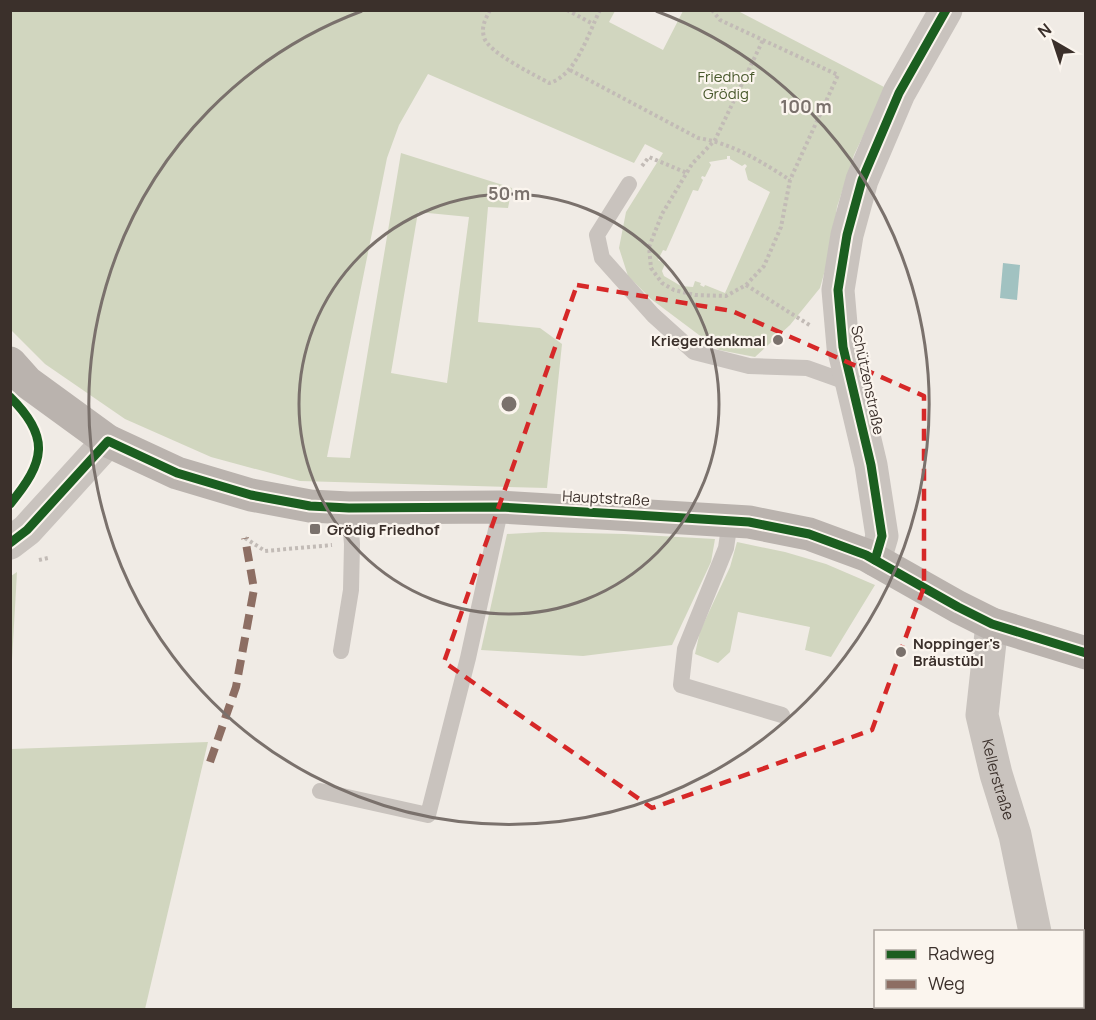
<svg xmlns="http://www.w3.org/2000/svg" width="1096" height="1020" font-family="Manrope,sans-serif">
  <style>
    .green { fill: #d1d6bf; fill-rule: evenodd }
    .water { fill: #a1c2c1 }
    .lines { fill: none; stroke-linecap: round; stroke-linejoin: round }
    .path { stroke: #c2bbb6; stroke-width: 4; stroke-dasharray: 3 3; stroke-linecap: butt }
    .service { stroke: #c9c3be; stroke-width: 16 }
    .minor { stroke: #c9c3be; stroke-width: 33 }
    .tertiary { stroke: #c9c3be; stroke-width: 33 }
    .secondary { stroke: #bab3ae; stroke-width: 33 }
    .quiet { stroke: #8d6e63; stroke-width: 8; stroke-dasharray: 15 8; stroke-linecap: butt }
    .cycleway-casing { stroke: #fbf5ee; stroke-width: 13 }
    .cycleway { stroke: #1b5e20; stroke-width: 9 }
    .marked { fill: none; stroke: #d62828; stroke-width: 4.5; stroke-dasharray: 12 8; stroke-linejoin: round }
    .ring { fill: none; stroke: #7a716c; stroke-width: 3 }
    .poi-dot { fill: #7a716c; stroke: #fbf5ee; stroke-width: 2 }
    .labels { text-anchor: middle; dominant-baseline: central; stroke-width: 4.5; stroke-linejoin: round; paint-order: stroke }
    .park-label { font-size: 15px; fill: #4a5a2e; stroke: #fbf5ee }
    .poi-label { font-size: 15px; font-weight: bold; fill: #3b302b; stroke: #fbf5ee; text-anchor: start }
    .street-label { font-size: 15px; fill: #3b302b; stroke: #fbf5ee }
    .centre { fill: #7a716c; stroke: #fbf5ee; stroke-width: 3 }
    .ring-label { font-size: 18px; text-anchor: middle; font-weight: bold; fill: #7a716c; stroke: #fbf5ee; stroke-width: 4.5; stroke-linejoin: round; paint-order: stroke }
  </style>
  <rect width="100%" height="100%" fill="#f0ebe5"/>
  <g class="green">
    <path d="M 10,11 L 615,11 L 609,22 L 663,50 L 683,11 L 738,11 L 886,88 L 854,155 L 837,207 L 831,249 L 820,288 L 790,325 L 755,357 L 719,350 L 651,299 L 628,276 L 619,248 L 626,212 L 663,153 L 645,144 L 634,163 L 428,74 L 399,125 L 387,158 L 327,457 L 350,458 L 401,153 L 512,188 L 508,208 L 488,207 L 478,322 L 540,328 L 562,344 L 547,488 L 300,481 L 211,457 L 125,419 L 45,364 L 11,330 ZM 727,156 L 730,156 L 730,159 L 742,166 L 745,164 L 747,166 L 745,169 L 748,180 L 770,192 L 725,293 L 705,285 L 704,287 L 700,285 L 701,283 L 695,281 L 693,287 L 681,286 L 664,276 L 662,271 L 665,264 L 658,260 L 663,250 L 666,251 L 693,190 L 698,191 L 703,180 L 701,178 L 702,176 L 705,177 L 711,165 L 709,162 L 727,159 ZM 418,212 L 469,217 L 447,383 L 391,373 Z"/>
    <polygon points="543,532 624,534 715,539 711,562 672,645 583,656 481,650 507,534"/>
    <polygon points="737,542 785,552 826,564 875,585 831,657 805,650 810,627 738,612 730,652 718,663 695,654 700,631 730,567"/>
    <polygon points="17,572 11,678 11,576"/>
    <polygon points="208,742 145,1009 11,1009 11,749"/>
  </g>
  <polygon class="water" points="1003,263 1020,265 1017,300 1000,298"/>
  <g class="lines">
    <g class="path">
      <path d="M 490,10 C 485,20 481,27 484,37 C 487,52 535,75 549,83 C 576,76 588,34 600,10"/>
      <polyline points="567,10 593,24"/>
      <polyline points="712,10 720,20 838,75 790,180 781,227 764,266 746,285 726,296 695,295 674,290 662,283 651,268 649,247 662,214 692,164 715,140 763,40"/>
      <path d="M 570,70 L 698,138 C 732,143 762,162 790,180"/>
      <polyline points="642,166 649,157 687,173"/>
      <polyline points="746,285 811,326"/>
      <polyline points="245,538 265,551 332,545"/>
      <polyline points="39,560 48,558"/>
    </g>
    <g class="service">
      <polyline points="629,184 597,235 602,258 653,315 694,352 749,366 807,368 852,384"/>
      <polyline points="730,521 726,548 685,649 681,685 782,715"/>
      <polyline points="341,651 351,590 352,544 349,508"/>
      <polyline points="320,791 428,815 468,658 501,507"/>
    </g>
    <g class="minor">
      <polyline points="875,560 882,536 871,465 843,347 838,290 847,235 862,180 899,93 946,10"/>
      <path id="s1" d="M 992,624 L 982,715 L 996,774 L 1015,835 L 1035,932"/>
      <polyline points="1050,1006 1051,1010"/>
    </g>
    <polyline class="tertiary" points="10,543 27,530 108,441"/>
    <polyline class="secondary" points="10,363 27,382 108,441 177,473 251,495 310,506 349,508 501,507 749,522 809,534 866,555 958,607 992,624 1086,653"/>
    <polyline class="quiet" points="210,762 236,687 254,589 245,538"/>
    <defs>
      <g id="cycleway">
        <path d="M 10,397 C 51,437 45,462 10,504"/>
        <polyline points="10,543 27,530 108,441 177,473 251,495 310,506 349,508 501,507 636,515 749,522 809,534 866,555 958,607 992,624 1086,653"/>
        <polyline points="875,560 882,536 871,465 843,347 838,290 847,235 862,180 899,93 946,10"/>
      </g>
    </defs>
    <use href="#cycleway" class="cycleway-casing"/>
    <use href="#cycleway" class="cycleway"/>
  </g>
  <path class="marked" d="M 577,285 L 732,311 L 924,396 L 924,587 L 872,730 L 652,808 L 444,662 Z"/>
  <g class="ring">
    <circle cx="509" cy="404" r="210"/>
    <path d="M656 11A420 420 0 1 1 362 11"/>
  </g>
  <g class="poi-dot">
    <circle cx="778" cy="340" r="6"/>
    <rect x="309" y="523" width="12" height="12" rx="3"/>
    <circle cx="901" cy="652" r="6"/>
  </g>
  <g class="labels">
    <g class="park-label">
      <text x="726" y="76">Friedhof<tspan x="726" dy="17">Grödig</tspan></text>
    </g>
    <g class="poi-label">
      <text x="766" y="340" text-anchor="end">Kriegerdenkmal</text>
      <text x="327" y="529">Grödig Friedhof</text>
      <text x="913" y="643">Noppinger's<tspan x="913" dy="17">Bräustübl</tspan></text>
    </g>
    <g class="street-label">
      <text transform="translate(868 380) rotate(78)">Schützenstraße</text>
      <text transform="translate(606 498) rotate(3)">Hauptstraße</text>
      <text stroke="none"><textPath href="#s1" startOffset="158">Kellerstraße</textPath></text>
    </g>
  </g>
  <circle cx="509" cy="404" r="9" class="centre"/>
  <g class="ring-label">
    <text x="806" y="113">100 m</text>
    <text x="509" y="200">50 m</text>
  </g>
  <rect width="1096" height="1020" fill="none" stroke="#3b302b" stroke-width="24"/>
  <rect x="874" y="930" width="210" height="78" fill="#fbf5ee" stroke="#aea6a0" stroke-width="1.5"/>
  <rect x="886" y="950" width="30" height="9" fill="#1b5e20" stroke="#aea6a0" stroke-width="1.5"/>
  <text x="928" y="960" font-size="18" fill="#3b302b">Radweg</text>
  <rect x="886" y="980" width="30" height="9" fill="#8d6e63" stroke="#aea6a0" stroke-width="1.5"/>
  <text x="928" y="990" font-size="18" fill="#3b302b">Weg</text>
  <g transform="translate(1054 42) rotate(321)" stroke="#fbf5ee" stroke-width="4.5" paint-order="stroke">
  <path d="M0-4.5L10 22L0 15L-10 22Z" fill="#3b302b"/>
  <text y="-9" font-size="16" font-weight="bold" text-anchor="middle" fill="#3b302b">N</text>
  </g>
</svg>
